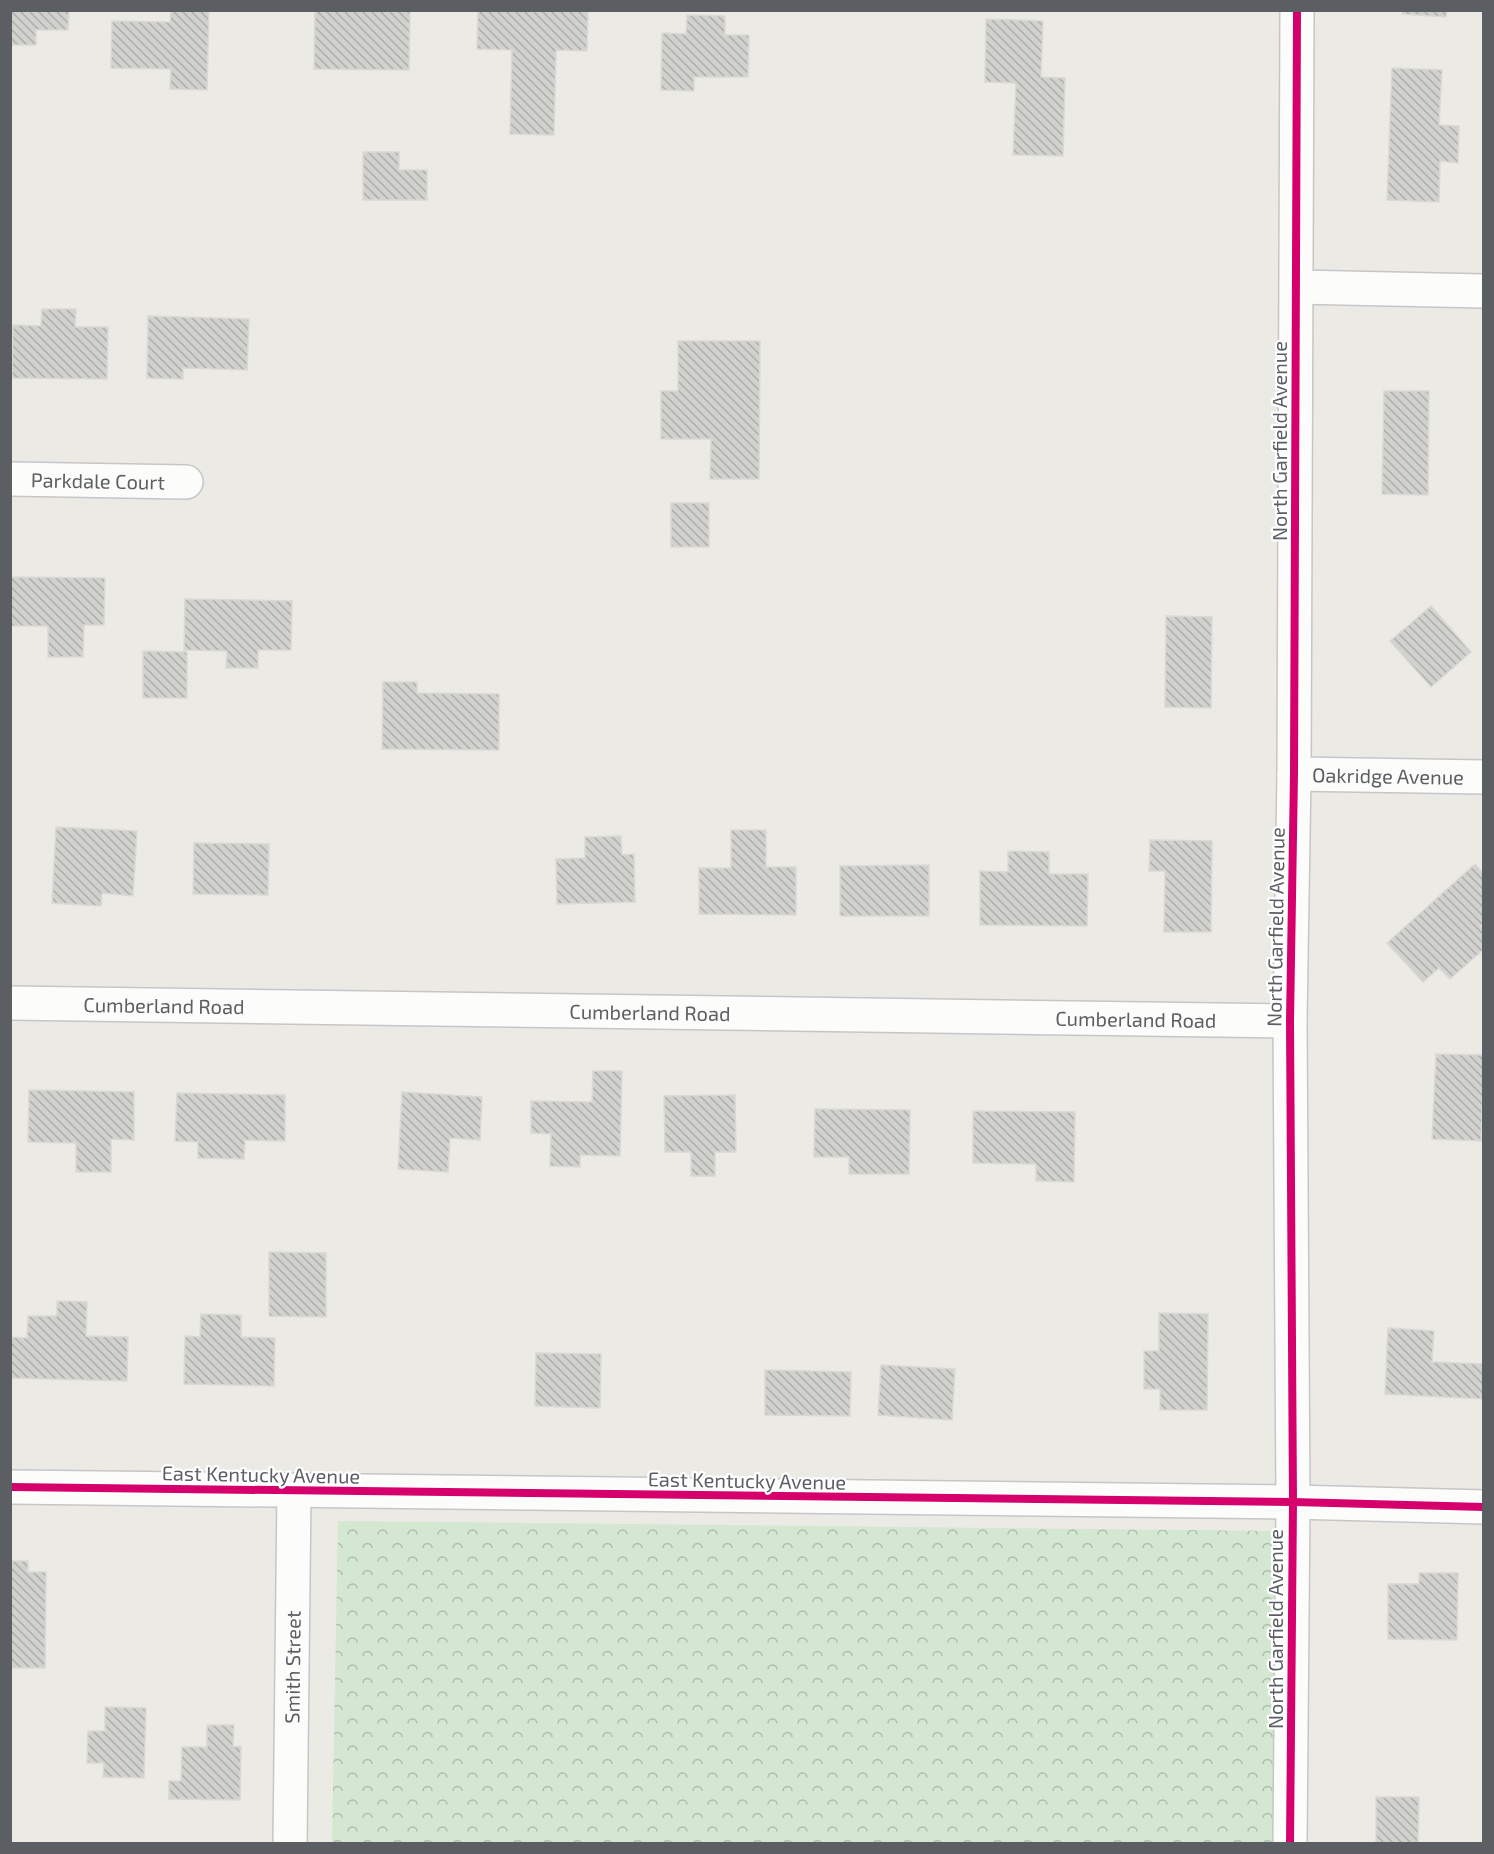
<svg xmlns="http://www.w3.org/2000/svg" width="1494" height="1854" font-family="'Exo 2',sans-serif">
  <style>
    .forest { fill: url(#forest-crowns) }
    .building { fill: url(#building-back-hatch); stroke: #dad9d4; stroke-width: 1.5 }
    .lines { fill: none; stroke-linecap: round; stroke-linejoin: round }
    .minor-casing { stroke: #c6c6c6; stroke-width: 36 }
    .minor { stroke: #fcfcfb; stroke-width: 33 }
    .cycleway-casing { stroke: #fff; stroke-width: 11 }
    .cycleway { stroke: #d6006c; stroke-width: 8 }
    .labels { text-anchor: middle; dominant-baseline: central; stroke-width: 4.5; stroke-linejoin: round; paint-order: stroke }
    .street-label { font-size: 20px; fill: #5b5e63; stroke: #fff }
  </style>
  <defs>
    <pattern id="forest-crowns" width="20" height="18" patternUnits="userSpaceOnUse" patternTransform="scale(1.5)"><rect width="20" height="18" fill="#d3e7d1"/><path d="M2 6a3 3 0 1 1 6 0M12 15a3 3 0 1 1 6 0" fill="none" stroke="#aebead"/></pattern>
    <pattern id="building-back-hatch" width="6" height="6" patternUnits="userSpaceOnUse" patternTransform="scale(1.5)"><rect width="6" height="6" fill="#d1d1ce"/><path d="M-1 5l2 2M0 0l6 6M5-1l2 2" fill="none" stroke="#adadab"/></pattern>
  </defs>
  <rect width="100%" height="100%" fill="#ebeae5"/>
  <polygon class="forest" points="338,1521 1276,1531 1274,1843 332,1844"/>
  <g class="building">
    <polygon points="10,10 69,10 68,30 36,30 36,45 10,45"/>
    <polygon points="171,10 209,10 207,90 170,89 171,69 111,68 112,21 170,22"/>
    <polygon points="315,10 410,10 409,70 314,69"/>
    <polygon points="478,10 588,10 587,51 556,50 554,135 510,134 512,50 477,49"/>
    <polygon points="1403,10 1447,10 1446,17 1402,14"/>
    <polygon points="687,15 725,16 725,35 749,35 748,77 694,77 694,91 661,90 662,33 686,34"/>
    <polygon points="986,19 1043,21 1041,77 1065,78 1063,156 1013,155 1016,83 985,82"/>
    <polygon points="1392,68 1442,70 1439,125 1459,126 1458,163 1440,161 1439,202 1387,200"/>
    <polygon points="363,152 399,152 399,170 427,170 427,200 363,200"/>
    <polygon points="42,309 76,309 75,327 108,327 107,379 12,378 13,325 41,326"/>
    <polygon points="148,316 249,319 247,370 183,368 183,379 147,378"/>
    <polygon points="678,341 760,341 759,479 710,479 711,439 661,439 661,391 678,391"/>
    <polygon points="1384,391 1429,391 1428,495 1382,494"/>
    <rect x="671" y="503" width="38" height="44"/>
    <polygon points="10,577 105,578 104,625 84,625 83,657 48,657 48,626 10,626"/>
    <polygon points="185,599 292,601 291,650 258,650 258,668 226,668 227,651 184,650"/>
    <polygon points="1431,606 1471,652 1431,687 1390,641"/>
    <polygon points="1166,616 1212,617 1211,708 1165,707"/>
    <polygon points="143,651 187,652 187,698 143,698"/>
    <polygon points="383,682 417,682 417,693 499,694 499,750 382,749"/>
    <polygon points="56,827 137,831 133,896 102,893 101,906 52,903"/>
    <polygon points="731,830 766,830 766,867 796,867 796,915 699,914 699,868 731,868"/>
    <polygon points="621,836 622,855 634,854 635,902 557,904 556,859 585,858 585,837"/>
    <polygon points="1150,840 1212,841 1211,932 1164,932 1165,871 1149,871"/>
    <polygon points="194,843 269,844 268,895 193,894"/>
    <polygon points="1008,851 1049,852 1049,874 1088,874 1087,926 980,925 980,871 1008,872"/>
    <polygon points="1475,864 1484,874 1484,923 1480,926 1484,930 1484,949 1450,979 1439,968 1423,982 1387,943"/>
    <polygon points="929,865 929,916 840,916 840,866"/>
    <polygon points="1436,1054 1484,1055 1481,1141 1432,1139"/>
    <polygon points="593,1071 622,1071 620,1156 580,1155 580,1167 550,1166 551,1134 531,1133 531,1101 592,1102"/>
    <polygon points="29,1090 134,1092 134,1140 111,1139 111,1172 76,1172 76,1143 28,1142"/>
    <polygon points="402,1092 482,1097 480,1140 450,1138 448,1172 398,1169"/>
    <polygon points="177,1093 285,1095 285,1141 245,1140 244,1159 198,1158 198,1142 175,1141"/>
    <polygon points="735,1095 736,1152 715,1152 715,1176 691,1176 691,1152 665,1152 664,1096"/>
    <polygon points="815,1109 910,1110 909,1174 849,1174 849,1157 814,1157"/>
    <polygon points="973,1111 1075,1112 1074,1182 1036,1181 1036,1164 973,1163"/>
    <polygon points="269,1252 326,1253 326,1317 269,1316"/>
    <polygon points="57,1301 87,1302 86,1336 128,1337 127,1381 10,1378 10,1337 27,1338 28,1316 57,1316"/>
    <polygon points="1159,1313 1208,1314 1207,1410 1160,1410 1160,1389 1144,1389 1144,1351 1159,1351"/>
    <polygon points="201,1314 241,1315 241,1337 275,1338 274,1386 184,1384 185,1336 200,1337"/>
    <polygon points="1388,1328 1434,1331 1432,1362 1484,1364 1484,1399 1385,1394"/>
    <polygon points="536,1353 601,1354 600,1408 535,1406"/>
    <polygon points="881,1365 955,1369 952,1420 878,1415"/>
    <polygon points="765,1370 851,1372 850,1416 765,1415"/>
    <polygon points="10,1561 28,1561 28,1572 46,1572 45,1668 10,1668"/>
    <polygon points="1419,1573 1458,1573 1457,1640 1388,1639 1388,1584 1419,1584"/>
    <polygon points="105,1707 146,1708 144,1778 103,1777 104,1763 87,1763 88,1731 105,1731"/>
    <polygon points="207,1725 234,1725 233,1747 241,1746 240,1800 169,1799 169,1781 181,1781 182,1747 207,1747"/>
    <polygon points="1376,1797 1419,1797 1418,1844 1376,1844"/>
  </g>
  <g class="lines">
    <defs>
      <g id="minor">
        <polyline points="1297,287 1484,291"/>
        <path id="s1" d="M 10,479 L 186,482"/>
        <path id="s2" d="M 1294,774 L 1484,777"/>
        <path id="s3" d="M 10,1003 L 1290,1021"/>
        <polyline points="10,1487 1293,1502 1484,1507"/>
        <path id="s4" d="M 290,1844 L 294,1491"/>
        <polyline points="1290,1844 1293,1502 1290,1021 1294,774 1297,10"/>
      </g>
    </defs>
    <use href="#minor" class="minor-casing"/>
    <use href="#minor" class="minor"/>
    <defs>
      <g id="cycleway">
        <polyline points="10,1487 1293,1502 1484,1507"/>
        <polyline points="1290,1844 1293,1502 1290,1021 1294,774 1297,10"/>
      </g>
    </defs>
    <use href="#cycleway" class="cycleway-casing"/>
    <use href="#cycleway" class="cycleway"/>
  </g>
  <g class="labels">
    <g class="street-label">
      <text transform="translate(1279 441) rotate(-90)">North Garfield Avenue</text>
      <text stroke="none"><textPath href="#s1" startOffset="88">Parkdale Court</textPath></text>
      <text stroke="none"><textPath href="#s2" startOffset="94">Oakridge Avenue</textPath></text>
      <text transform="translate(1275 927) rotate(-89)">North Garfield Avenue</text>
      <text stroke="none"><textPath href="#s3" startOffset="154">Cumberland Road</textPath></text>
      <text stroke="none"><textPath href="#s3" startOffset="640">Cumberland Road</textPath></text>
      <text stroke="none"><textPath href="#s3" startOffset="1126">Cumberland Road</textPath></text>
      <text transform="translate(261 1474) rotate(1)">East Kentucky Avenue</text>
      <text transform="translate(747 1480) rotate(1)">East Kentucky Avenue</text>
      <text transform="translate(1275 1629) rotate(-90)">North Garfield Avenue</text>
      <text stroke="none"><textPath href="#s4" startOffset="177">Smith Street</textPath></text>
    </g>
  </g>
  <rect width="1494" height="1854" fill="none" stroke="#5b5e63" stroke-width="24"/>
</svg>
